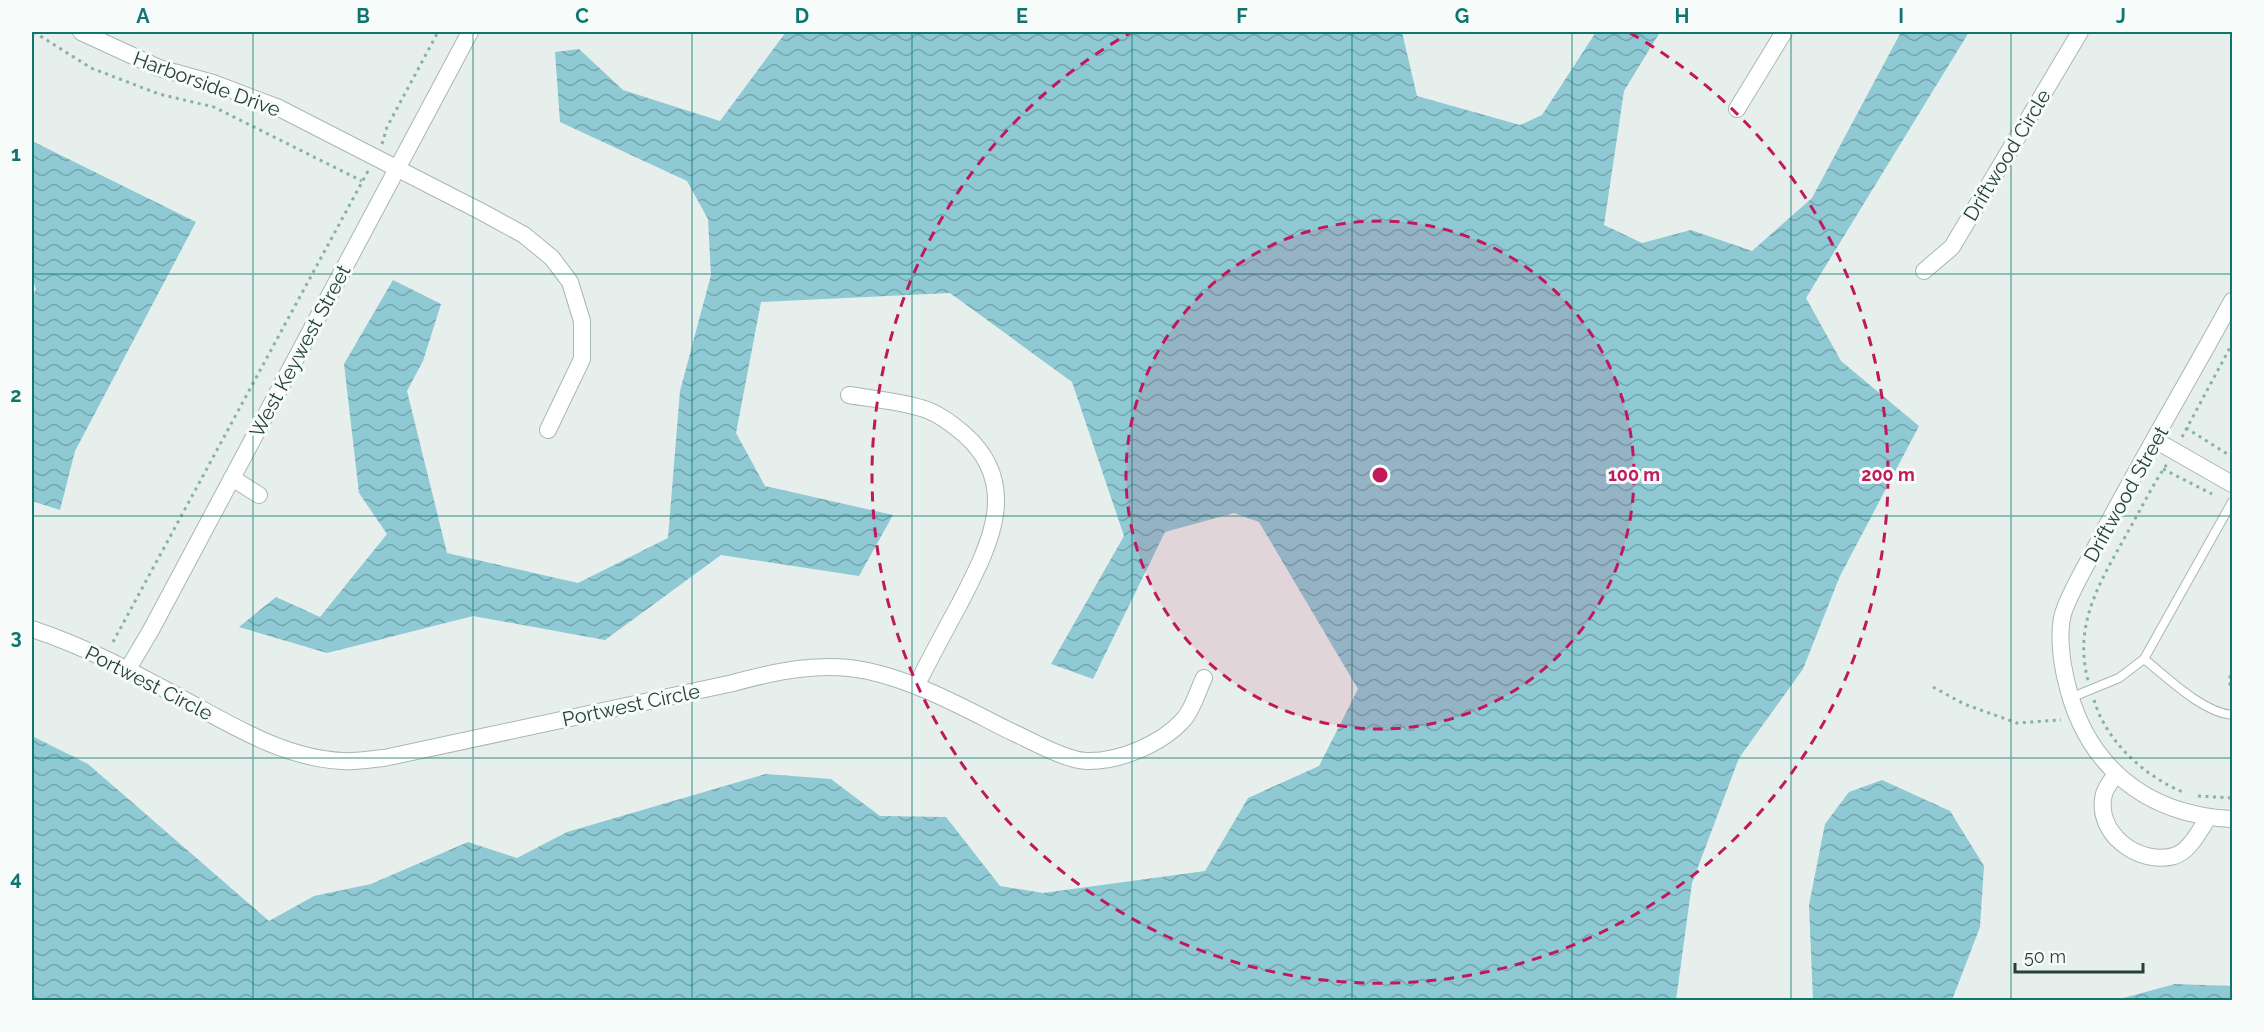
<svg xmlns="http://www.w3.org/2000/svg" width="2264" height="1032" font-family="Raleway,sans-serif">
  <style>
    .water { fill: url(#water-waves) }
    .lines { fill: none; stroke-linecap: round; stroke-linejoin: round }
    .lane-casing { stroke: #a8b8b2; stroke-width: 10 }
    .street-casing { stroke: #a8b8b2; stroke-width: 18 }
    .path { stroke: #86b3a5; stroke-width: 3; stroke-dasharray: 3 4.5; stroke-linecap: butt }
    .lane { stroke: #fff; stroke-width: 8 }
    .street { stroke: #fff; stroke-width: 16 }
    .grid { fill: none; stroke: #0f766e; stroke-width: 1.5; stroke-opacity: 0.55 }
    .ring { fill: none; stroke: #c2185b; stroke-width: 3; stroke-dasharray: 10 8 }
    .labels { text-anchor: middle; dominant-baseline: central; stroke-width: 6; stroke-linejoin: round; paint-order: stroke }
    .street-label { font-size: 20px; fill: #24423a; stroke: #f7fbf9 }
    .centre { fill: #c2185b; stroke: #f7fbf9; stroke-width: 3 }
    .ring-label { font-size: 18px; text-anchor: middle; font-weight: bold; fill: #c2185b; stroke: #f7fbf9; stroke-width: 6; stroke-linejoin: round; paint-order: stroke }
    .neatline { fill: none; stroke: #0f766e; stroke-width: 2 }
    .grid-label { font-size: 20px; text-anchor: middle; font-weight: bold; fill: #0f766e }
  </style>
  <defs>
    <pattern id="water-waves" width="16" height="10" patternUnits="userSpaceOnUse" patternTransform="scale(1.5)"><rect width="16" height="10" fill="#8ec9d4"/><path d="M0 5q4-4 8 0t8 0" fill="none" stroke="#74a5ad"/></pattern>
  </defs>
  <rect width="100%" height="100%" fill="#e6efeb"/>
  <g class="water">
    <polygon points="786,32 1402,32 1417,96 1520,125 1542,115 1596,32 1660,32 1624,91 1604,225 1642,243 1691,230 1752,251 1812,198 1901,32 1969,32 1806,298 1841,361 1919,426 1840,576 1803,669 1739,758 1692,883 1676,1000 32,1000 32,736 88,764 269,921 314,896 371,884 468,842 517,858 567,832 766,774 831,779 880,816 946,817 1000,886 1043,893 1205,871 1248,798 1319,766 1358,689 1259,522 1234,513 1165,532 1093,679 1051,664 1124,536 1072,382 950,293 761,302 736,433 765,486 893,515 859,576 721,555 605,640 473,616 327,653 239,627 276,597 320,617 387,534 359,493 344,364 393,280 441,304 423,361 407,391 447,553 578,583 668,538 680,391 711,275 708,219 687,181 560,122 555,52 579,49 623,90 720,121"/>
    <polygon points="32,141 196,222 75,451 60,510 32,501 32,298 36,289 32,277"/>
    <polygon points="1882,780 1950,811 1984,866 1980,927 1952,1000 1813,1000 1809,905 1825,824 1849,792"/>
    <polygon points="2175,984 2232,986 2232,1000 2116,1000"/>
  </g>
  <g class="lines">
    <defs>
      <g id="lane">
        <path d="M 2232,502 L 2144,659 C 2168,678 2202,712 2232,715"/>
        <polyline points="2070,698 2119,678 2144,659"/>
      </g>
      <g id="street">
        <polyline points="81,32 159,68 213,83 279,108 482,212 524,235 552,258 570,282 582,321 582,359 548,430"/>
        <polyline points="1737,109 1784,32"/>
        <polyline points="1924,271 1952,247 2080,32"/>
        <path d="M 2232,301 C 2190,378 2145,453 2104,531 C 2092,556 2075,582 2065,608 C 2057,627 2061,660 2066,680 C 2085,765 2145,815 2232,819"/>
        <path d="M 849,395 C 873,399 898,401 921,408 C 937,412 952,424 964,434 C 1023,486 988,548 959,605 C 944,632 930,659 916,686"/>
        <polyline points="2155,440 2232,484"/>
        <polyline points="232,478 259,495"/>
        <path d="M 32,629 C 84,646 133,672 181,698 C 232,725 283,758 342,761 C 356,762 370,759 384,758 L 733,683 C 776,671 824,661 868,671 C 918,682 964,708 1010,731 C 1030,740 1065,760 1086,761 C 1119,762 1162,744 1184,719 C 1193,709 1198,690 1204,678"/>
        <polyline points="128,669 151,630 470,32"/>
        <path d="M 2116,774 C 2112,780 2106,787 2104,794 C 2094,833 2139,866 2174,856 C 2190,851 2199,831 2208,818"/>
      </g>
    </defs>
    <use href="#lane" class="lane-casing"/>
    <use href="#street" class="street-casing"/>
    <g class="path">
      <polyline points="34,32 91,68 159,94 214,107 362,181"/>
      <polyline points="382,144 387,127 438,32"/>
      <polyline points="2186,428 2232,457"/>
      <polyline points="2182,437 2232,344"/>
      <polyline points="2163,469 2212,494"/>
      <polyline points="113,642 368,171"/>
      <polyline points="2232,668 2229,681 2232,690"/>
      <path d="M 2088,680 C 2072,621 2104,576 2130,528 C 2142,507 2153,484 2167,464"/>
      <polyline points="1933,687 1964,704 2017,723 2061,720"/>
      <path d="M 2094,700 C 2106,741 2144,776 2183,792"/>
      <polyline points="2198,796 2232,798"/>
    </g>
    <use href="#lane" class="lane"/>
    <use href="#street" class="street"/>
  </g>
  <path class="grid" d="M 253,32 L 253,1000M 473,32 L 473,1000M 692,32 L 692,1000M 912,32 L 912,1000M 1132,32 L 1132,1000M 1352,32 L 1352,1000M 1572,32 L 1572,1000M 1791,32 L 1791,1000M 2011,32 L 2011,1000M 32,274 L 2232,274M 32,516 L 2232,516M 32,758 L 2232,758"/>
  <circle cx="1380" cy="475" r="254" fill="#c2185b" fill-opacity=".12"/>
  <g class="ring">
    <circle cx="1380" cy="475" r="254"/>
    <path d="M1630 33A508 508 0 1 1 1130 33"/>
  </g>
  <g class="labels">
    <g class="street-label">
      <text transform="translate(207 84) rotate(20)">Harborside Drive</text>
      <text transform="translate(2007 155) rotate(-59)">Driftwood Circle</text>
      <text transform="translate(300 351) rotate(-62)">West Keywest Street</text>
      <text transform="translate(2126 494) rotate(-61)">Driftwood Street</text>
      <text transform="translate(149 683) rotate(27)">Portwest Circle</text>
      <text transform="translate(631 705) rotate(-12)">Portwest Circle</text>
    </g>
  </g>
  <circle cx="1380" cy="475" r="9" class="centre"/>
  <g class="ring-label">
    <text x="1634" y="481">100 m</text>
    <text x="1888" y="481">200 m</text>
  </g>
  <rect width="2264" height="1032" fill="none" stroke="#f7fbf9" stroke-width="66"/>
  <path d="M2015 963v9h128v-9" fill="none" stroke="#24423a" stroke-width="3"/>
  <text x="2024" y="963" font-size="18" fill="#24423a" stroke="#f7fbf9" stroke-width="4.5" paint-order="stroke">50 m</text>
  <rect x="33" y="33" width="2198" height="966" class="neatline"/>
  <g class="grid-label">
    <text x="143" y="23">A</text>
    <text x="363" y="23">B</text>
    <text x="582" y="23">C</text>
    <text x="802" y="23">D</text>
    <text x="1022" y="23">E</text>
    <text x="1242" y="23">F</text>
    <text x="1462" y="23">G</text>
    <text x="1682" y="23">H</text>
    <text x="1901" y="23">I</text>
    <text x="2121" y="23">J</text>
    <text x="16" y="161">1</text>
    <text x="16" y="402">2</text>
    <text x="16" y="644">3</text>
    <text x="16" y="885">4</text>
  </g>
</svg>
